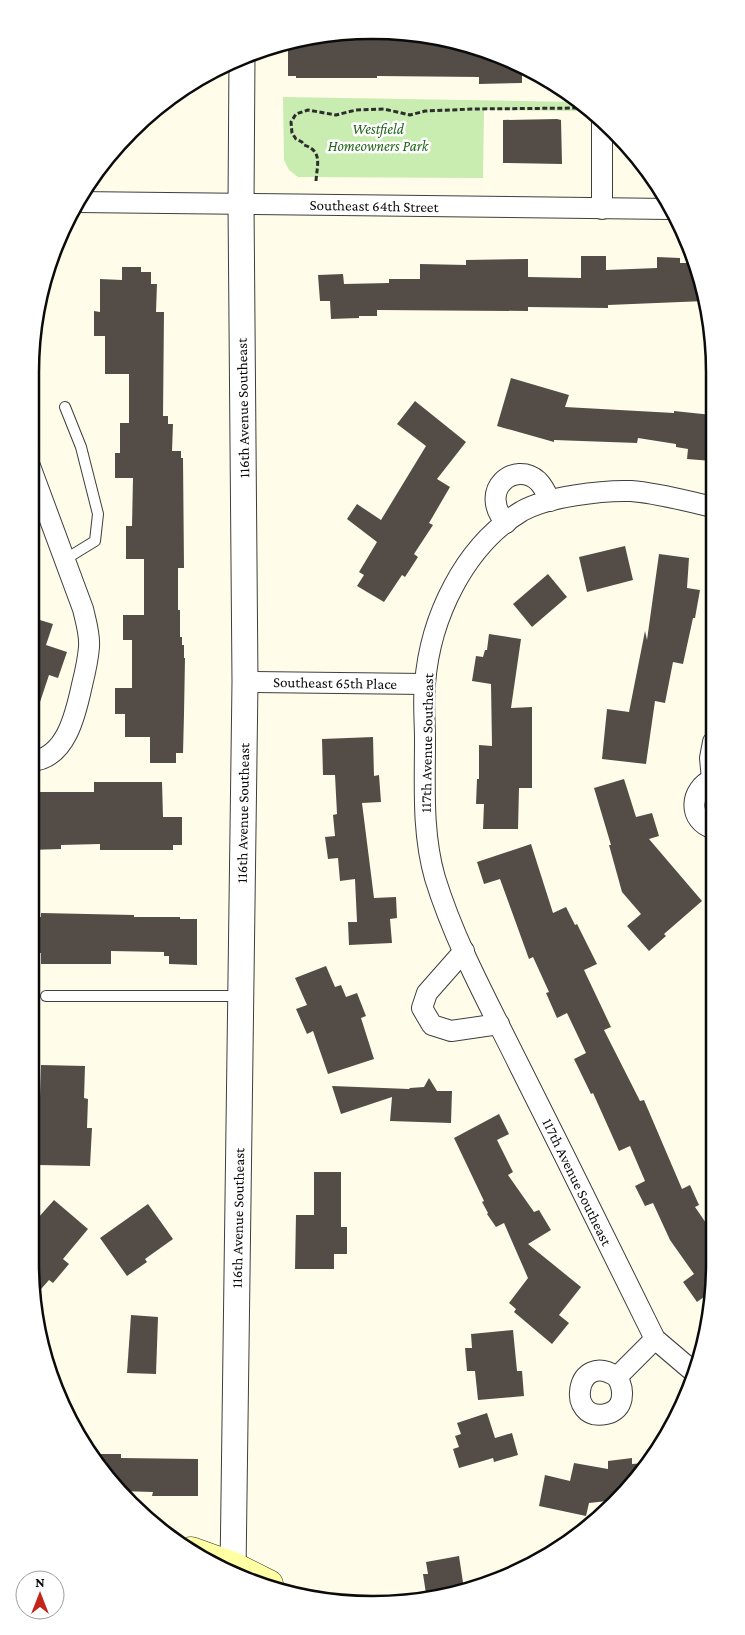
<svg xmlns="http://www.w3.org/2000/svg" width="745" height="1635" font-family="'Crimson Pro',serif">
  <style>
    .green { fill: #c9ecb0 }
    .building { fill: #544d47 }
    .lines { fill: none; stroke-linecap: round; stroke-linejoin: round }
    .service-casing { stroke: #3e3e3e; stroke-width: 12 }
    .minor-casing { stroke: #3e3e3e; stroke-width: 22 }
    .tertiary-casing { stroke: #3e3e3e; stroke-width: 27 }
    .secondary-casing { stroke: #2d2d2d; stroke-width: 29 }
    .path { stroke: #2d2d2d; stroke-width: 3; stroke-dasharray: 5 2.5; stroke-linecap: butt }
    .service { stroke: #fff; stroke-width: 10 }
    .minor { stroke: #fff; stroke-width: 20 }
    .tertiary { stroke: #fff; stroke-width: 25 }
    .secondary { stroke: #ffffa4; stroke-width: 28 }
    .labels { text-anchor: middle; dominant-baseline: central; stroke-width: 5; stroke-linejoin: round; paint-order: stroke }
    .park-label { font-size: 15px; font-style: italic; fill: #206618; stroke: #fff }
    .street-label { font-size: 15px; fill: #0b0b0b; stroke: #fff }
    .rim { fill: none; stroke: #0b0b0b; stroke-width: 2.5 }
  </style>
  <rect width="100%" height="100%" fill="#fffde9"/>
  <polygon class="green" points="283,97 577,102 578,111 484,110 483,178 298,177 289,170 284,160"/>
  <g class="building">
    <polygon points="372,30 439,37 503,56 522,66 522,83 479,84 479,77 377,76 377,78 296,78 296,76 288,76 288,42 305,37"/>
    <polygon points="557,119 561,120 562,164 503,163 503,120"/>
    <polygon points="581,256 606,256 606,270 657,268 657,257 680,258 680,263 695,263 705,301 608,305 608,308 528,307 528,311 377,310 377,316 359,316 359,318 331,319 330,301 320,301 318,275 343,274 344,284 389,283 389,279 420,279 420,264 466,265 466,260 528,259 528,277 581,278"/>
    <polygon points="122,267 141,267 141,272 151,272 151,284 157,284 156,312 164,312 163,416 168,416 168,424 173,424 172,451 181,451 181,458 183,458 184,568 178,568 178,610 180,610 180,637 182,637 182,645 184,645 184,658 185,658 184,714 183,753 176,753 176,763 150,763 150,737 125,737 125,714 115,714 115,688 132,688 132,640 123,640 123,615 144,615 144,559 126,559 126,526 132,526 133,478 115,478 115,453 120,453 120,423 129,423 129,374 105,374 105,336 94,336 94,311 100,312 100,279 122,280"/>
    <polygon points="511,378 569,395 565,407 674,413 674,411 712,415 712,461 687,459 688,449 676,447 676,444 638,438 637,443 554,440 554,442 497,426"/>
    <polygon points="415,401 466,442 437,479 450,487 429,523 433,525 414,554 418,557 405,577 402,575 384,602 357,586 364,575 359,572 377,542 347,519 357,504 381,520 426,446 397,424"/>
    <polygon points="625,546 633,580 587,592 579,557"/>
    <polygon points="659,554 689,558 687,588 700,590 695,618 693,618 683,664 673,662 665,703 655,701 646,764 602,759 607,709 629,712 645,631 647,640"/>
    <polygon points="548,574 567,597 532,627 513,604"/>
    <polygon points="30,617 53,624 46,645 67,652 58,678 49,675 33,723 30,723"/>
    <polygon points="489,634 521,639 511,708 532,707 532,788 519,788 518,829 483,829 484,804 476,804 477,779 479,779 479,745 492,746 491,684 472,681 476,656 483,657 485,650 487,650"/>
    <polygon points="373,737 374,776 379,775 381,802 362,803 374,898 396,897 397,918 390,919 392,943 349,945 348,922 357,922 355,879 340,881 338,858 328,859 325,837 335,836 333,815 337,814 335,775 323,775 322,739"/>
    <polygon points="624,779 636,817 652,813 659,836 649,839 702,901 664,934 666,936 649,951 627,926 641,914 622,892 609,845 611,845 594,788"/>
    <polygon points="94,782 162,782 163,817 182,817 182,845 173,845 173,850 100,850 100,844 61,845 61,849 30,850 30,816 34,816 34,792 94,792"/>
    <polygon points="531,844 553,913 566,907 575,925 577,924 597,964 584,970 611,1027 604,1030 640,1101 644,1100 682,1189 690,1185 699,1205 695,1207 715,1236 715,1263 711,1299 708,1294 697,1302 683,1282 694,1274 670,1240 653,1203 645,1206 635,1186 645,1181 630,1146 619,1151 593,1093 591,1094 574,1059 586,1053 567,1013 557,1018 546,993 549,992 533,957 529,959 500,879 484,884 477,862"/>
    <polygon points="41,913 134,915 134,917 180,917 180,919 197,919 197,965 169,964 169,956 164,956 164,952 111,951 111,964 41,964 41,953 30,952 30,917 41,917"/>
    <polygon points="326,966 335,987 341,985 346,997 357,993 366,1016 361,1018 374,1059 328,1074 313,1031 307,1034 296,1009 307,1005 295,978"/>
    <polygon points="41,1065 85,1066 84,1098 88,1099 87,1128 92,1128 90,1166 38,1165 39,1140 35,1140 36,1096 40,1097"/>
    <polygon points="429,1078 437,1091 452,1091 451,1123 390,1121 392,1097 341,1114 332,1086 409,1089 410,1088 424,1087"/>
    <polygon points="499,1114 509,1134 497,1140 513,1172 508,1175 534,1212 539,1210 551,1230 528,1244 581,1287 559,1315 569,1323 552,1344 514,1312 516,1309 509,1303 528,1278 504,1223 496,1227 487,1214 488,1213 482,1202 484,1201 454,1138"/>
    <polygon points="314,1172 341,1172 341,1227 347,1227 347,1254 334,1254 334,1269 295,1269 296,1215 314,1215"/>
    <polygon points="54,1200 88,1229 63,1259 69,1264 53,1283 49,1280 35,1296 30,1262 30,1227"/>
    <polygon points="148,1204 173,1239 145,1259 147,1262 127,1276 100,1238"/>
    <polygon points="131,1315 158,1317 156,1374 127,1373"/>
    <polygon points="513,1330 517,1371 522,1371 524,1396 478,1400 475,1371 467,1371 465,1348 472,1348 471,1334"/>
    <polygon points="487,1413 495,1438 512,1433 518,1455 494,1462 493,1458 459,1468 453,1449 459,1447 455,1436 461,1434 457,1423"/>
    <polygon points="90,1454 121,1454 121,1458 198,1459 198,1496 152,1496 153,1492 119,1491"/>
    <polygon points="632,1458 632,1464 646,1463 630,1489 616,1500 589,1503 586,1516 539,1506 545,1475 570,1481 574,1463 608,1469 608,1461"/>
    <polygon points="459,1556 464,1589 439,1598 427,1600 423,1574 428,1574 426,1562"/>
  </g>
  <g class="lines">
    <defs>
      <g id="service">
        <polyline points="64,560 95,541 98,514 81,447 65,407"/>
        <polyline points="46,996 240,996"/>
      </g>
      <g id="minor">
        <polyline points="602,121 602,209"/>
        <polyline points="77,202 670,209"/>
        <path d="M 506,523 C 477,490 515,460 538,481 C 544,487 547,494 550,501"/>
        <polyline points="245,682 425,684"/>
        <path d="M 30,761 C 66,760 76,713 82,685 C 85,673 88,660 89,647 C 90,634 86,622 83,609 L 30,466"/>
        <polyline points="712,779 710,758 713,742"/>
        <path d="M 713,779 C 689,789 687,821 714,829"/>
        <polyline points="464,951 427,993 422,1008 432,1025 451,1031 499,1024"/>
        <path d="M 695,1373 L 655,1339 C 610,1248 565,1156 519,1065 C 489,1004 455,943 435,878 C 422,833 425,786 425,740 C 425,721 423,702 425,684 C 430,618 464,546 522,511 C 547,497 602,490 631,491 C 658,493 686,501 713,507"/>
        <path d="M 617,1377 C 625,1390 625,1410 606,1414 C 565,1423 575,1349 617,1377 L 655,1339"/>
      </g>
      <polyline id="tertiary" points="233,1571 245,682 241,204 242,56"/>
      <polyline id="secondary" points="191,1551 233,1566 269,1584"/>
    </defs>
    <use href="#service" class="service-casing"/>
    <use href="#minor" class="minor-casing"/>
    <use href="#tertiary" class="tertiary-casing"/>
    <use href="#secondary" class="secondary-casing"/>
    <path class="path" d="M 316,181 C 317,165 323,151 304,145 L 302,142 L 296,139 L 292,133 L 291,122 L 296,114 L 308,110 L 336,115 L 356,110 L 384,109 L 410,115 L 425,111 L 474,109 L 580,108"/>
    <use href="#service" class="service"/>
    <use href="#minor" class="minor"/>
    <use href="#tertiary" class="tertiary"/>
    <use href="#secondary" class="secondary"/>
  </g>
  <g class="labels">
    <g class="park-label">
      <text x="378" y="129">Westfield<tspan x="378" dy="17">Homeowners Park</tspan></text>
    </g>
    <g class="street-label">
      <text transform="translate(374 206) rotate(1)">Southeast 64th Street</text>
      <text transform="translate(243 408) rotate(-91)">116th Avenue Southeast</text>
      <text transform="translate(335 683) rotate(1)">Southeast 65th Place</text>
      <text transform="translate(427 743) rotate(-89)">117th Avenue Southeast</text>
      <text transform="translate(243 813) rotate(-89)">116th Avenue Southeast</text>
      <text transform="translate(577 1182) rotate(64)">117th Avenue Southeast</text>
      <text transform="translate(238 1218) rotate(-89)">116th Avenue Southeast</text>
    </g>
  </g>
  <path d="M0 0H745V1635H0ZM372 39H373A333 333 0 0 1 706 372V1263A333 333 0 0 1 373 1596H372A333 333 0 0 1 39 1263V372A333 333 0 0 1 372 39Z" fill="#fff" fill-rule="evenodd"/>
  <path class="rim" d="M372 39H373A333 333 0 0 1 706 372V1263A333 333 0 0 1 373 1596H372A333 333 0 0 1 39 1263V372A333 333 0 0 1 372 39Z"/>
  <g transform="translate(40 1595)"><circle r="24" fill="#ffffff" stroke="#9d9d9d"/>
  <path d="M0-4L9 19L0 12L-9 19Z" fill="#c3251a"/>
  <text y="-8" font-size="14" font-weight="bold" text-anchor="middle" fill="#0b0b0b">N</text>
  </g>
</svg>
